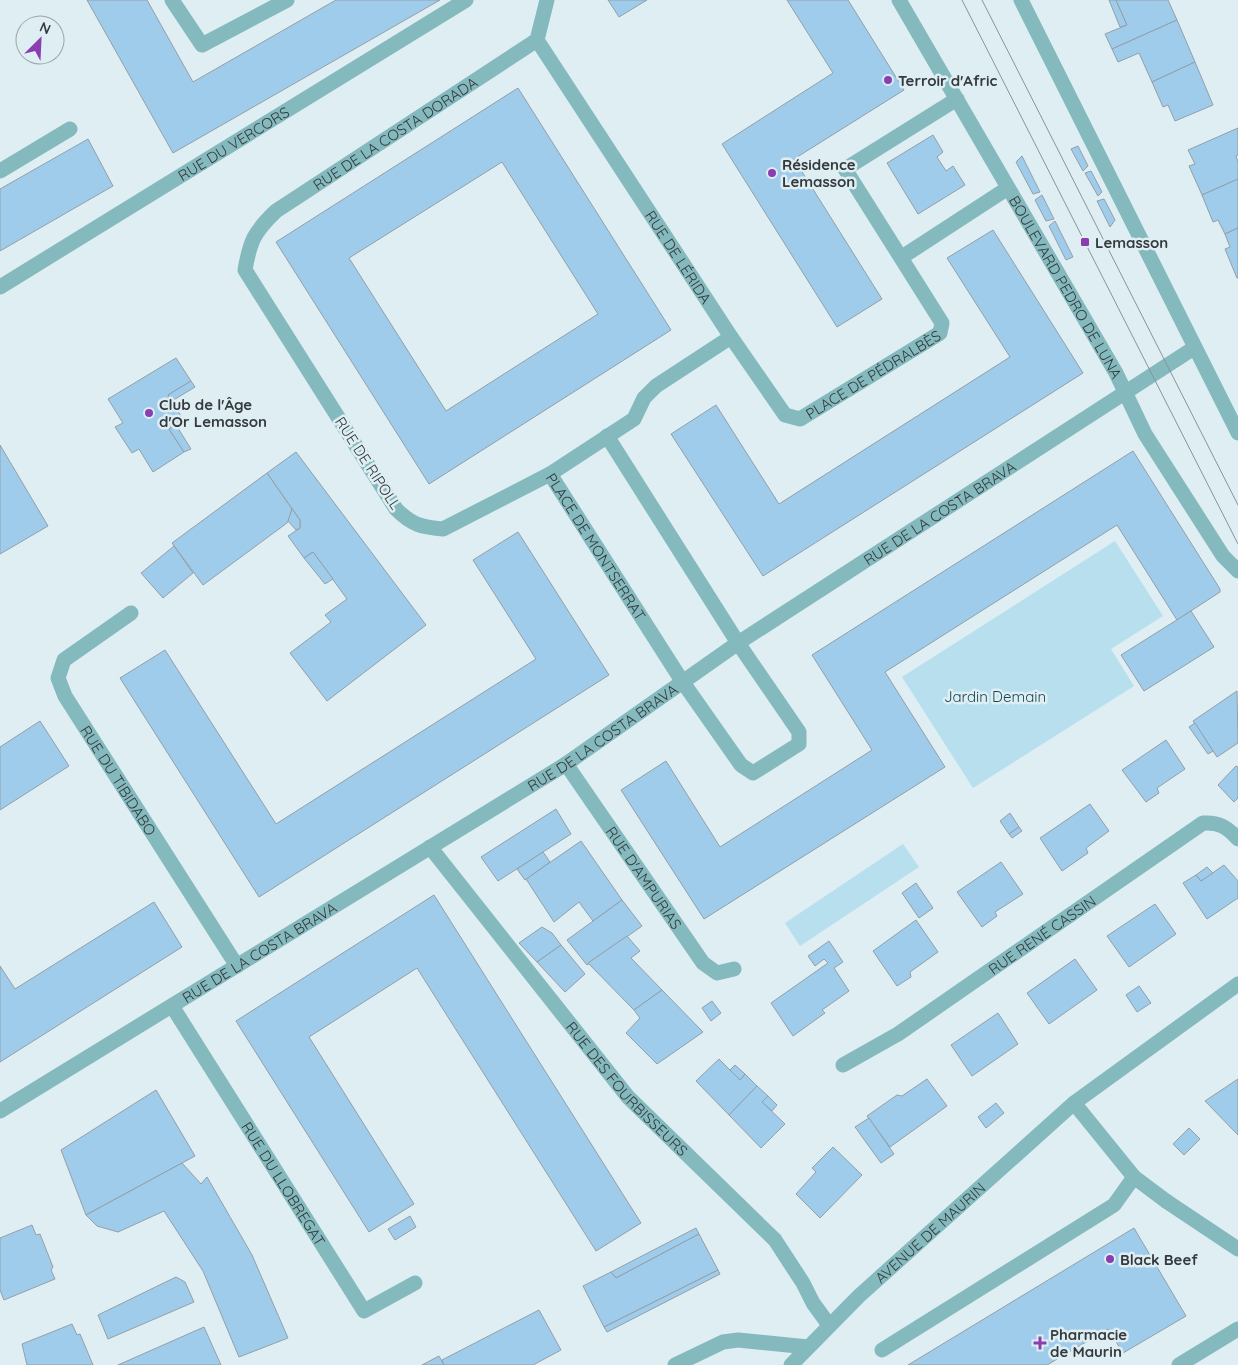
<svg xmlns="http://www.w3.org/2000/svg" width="1238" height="1365" font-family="Quicksand,sans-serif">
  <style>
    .green { fill: #b7dfed }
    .building { fill: #a0ccec; stroke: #939fa7; fill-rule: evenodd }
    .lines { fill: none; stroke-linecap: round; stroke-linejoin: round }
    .service { stroke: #84b9be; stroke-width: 15 }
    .minor { stroke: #84b9be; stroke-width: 15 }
    .tertiary { stroke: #84b9be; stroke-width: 15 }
    .tram { stroke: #899498; stroke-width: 1 }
    .poi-dot { fill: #8a3eaf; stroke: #deeef3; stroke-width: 2 }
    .labels { text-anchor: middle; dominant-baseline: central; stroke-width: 5; stroke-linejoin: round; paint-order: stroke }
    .poi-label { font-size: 15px; font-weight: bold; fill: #343a3d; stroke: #deeef3; text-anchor: start }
    .street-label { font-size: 15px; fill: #343a3d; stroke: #deeef3 }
    .park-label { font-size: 15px; fill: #154654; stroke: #deeef3 }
  </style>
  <rect width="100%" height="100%" fill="#deeef3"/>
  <g class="green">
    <polygon points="1115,541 1163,616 1111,649 1134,686 973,788 902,677"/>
    <polygon points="903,844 919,867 800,946 785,923"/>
  </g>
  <g class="building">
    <polygon points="87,0 147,0 193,82 336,0 440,0 173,153"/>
    <polygon points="608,0 647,0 619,17"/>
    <polygon points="787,0 848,0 904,90 794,159 882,299 837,327 722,144 833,73"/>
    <polygon points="1109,0 1116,0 1127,25 1120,27"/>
    <polygon points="1116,0 1168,0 1177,20 1112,49 1105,34 1127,25"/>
    <polygon points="1177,20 1195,62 1152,82 1139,53 1118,62 1112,49"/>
    <polygon points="1195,62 1213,105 1175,121 1168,105 1163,107 1152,82"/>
    <path d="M 518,88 L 671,330 L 429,484 L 276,242 ZM 502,162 L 598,314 L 446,411 L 349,258 Z"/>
    <polygon points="1238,128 1238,155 1236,156 1238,162 1238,179 1202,195 1189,166 1195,164 1188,150"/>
    <polygon points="933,135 943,152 937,157 946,171 953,166 965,185 918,214 887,163"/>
    <polygon points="88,139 113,186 0,251 0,189"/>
    <polygon points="1078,146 1088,166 1083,171 1071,149"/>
    <polygon points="1022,156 1040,192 1033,194 1016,162"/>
    <polygon points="1091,171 1102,192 1098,196 1085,173"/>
    <polygon points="1238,179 1238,228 1225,234 1218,220 1213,222 1202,195"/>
    <polygon points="1042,195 1054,219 1046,221 1035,200"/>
    <polygon points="1104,199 1115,220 1110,227 1097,201"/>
    <polygon points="1055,221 1073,257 1066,260 1049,226"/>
    <polygon points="1238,228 1238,278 1237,278 1225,249 1230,247 1225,234"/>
    <polygon points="993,230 1083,373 763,576 671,434 716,405 779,504 1010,357 947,258"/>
    <polygon points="176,358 191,381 168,395 184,421 169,429 184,452 153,472 139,449 132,453 115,427 123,423 108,399"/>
    <polygon points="191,381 195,387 172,401 168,395"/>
    <polygon points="176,425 191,449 184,452 169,429"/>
    <polygon points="0,445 48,526 0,554"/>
    <polygon points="1133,451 1220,589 1220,592 1177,620 1117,525 885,672 945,767 704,919 621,790 666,761 720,847 872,750 812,655"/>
    <polygon points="296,452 426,625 327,701 290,653 331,622 325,615 347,599 313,552 304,558 288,536 300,528 300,520 267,473"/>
    <polygon points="267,473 292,509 290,518 287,523 203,585 172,543"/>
    <polygon points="292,509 300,520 300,528 296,530 288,521"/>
    <polygon points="518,532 609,675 259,897 120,678 165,650 276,824 536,659 473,560"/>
    <polygon points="174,546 193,573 163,598 141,573"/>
    <polygon points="313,552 333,579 325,584 304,558"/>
    <polygon points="1191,611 1214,647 1144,691 1121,655"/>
    <polygon points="1237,691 1238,743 1217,757 1193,721"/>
    <polygon points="40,721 69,766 0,810 0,747"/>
    <polygon points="1195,723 1213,751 1208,754 1189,727"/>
    <polygon points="1166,740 1185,769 1157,788 1159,793 1146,802 1122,770"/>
    <polygon points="1236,766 1238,767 1238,798 1234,802 1218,785"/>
    <polygon points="1090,804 1109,831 1086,848 1088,853 1062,871 1040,838"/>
    <polygon points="556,809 571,834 498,881 481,857"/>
    <polygon points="1010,813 1019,827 1009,834 1000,821"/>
    <polygon points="1019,827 1022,831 1012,838 1009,834"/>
    <polygon points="581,841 622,900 593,921 579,902 554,922 526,879"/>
    <polygon points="543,852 550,862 525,880 517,869"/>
    <polygon points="1001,862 1023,894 995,912 997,916 982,927 957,892"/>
    <polygon points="1224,865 1238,881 1238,898 1207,919 1183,883 1196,875 1201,881"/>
    <polygon points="1207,867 1213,873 1201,881 1196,875"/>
    <polygon points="916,883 933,908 919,918 902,893"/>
    <polygon points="434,895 641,1223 596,1251 417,968 309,1037 414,1204 369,1232 236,1021"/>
    <polygon points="622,900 642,926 587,965 567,940"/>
    <polygon points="154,902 182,947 0,1062 0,966 15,989"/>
    <polygon points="1155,904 1176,934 1129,967 1107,936"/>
    <polygon points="916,920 938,952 910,972 911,977 897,986 873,951"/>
    <polygon points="542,927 552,933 561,945 537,962 519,943"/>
    <polygon points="627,936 640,951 631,958 662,990 634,1010 588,963"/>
    <polygon points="829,941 843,962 834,968 849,991 822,1010 825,1013 793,1036 771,1003 828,963 824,959 815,966 808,956"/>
    <polygon points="561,945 585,974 565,992 537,962"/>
    <polygon points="1075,959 1097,990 1049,1024 1027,993"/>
    <polygon points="1139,986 1151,1003 1137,1012 1126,995"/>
    <polygon points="662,990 703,1032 657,1064 626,1033 640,1018 634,1010"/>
    <polygon points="712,1001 721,1013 711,1021 702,1008"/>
    <polygon points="998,1013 1018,1044 972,1076 951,1045"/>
    <polygon points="719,1059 740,1080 745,1074 757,1086 729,1115 696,1081"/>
    <polygon points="735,1065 745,1074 740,1080 730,1070"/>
    <polygon points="927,1079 947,1106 890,1147 867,1116 897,1095 902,1096"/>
    <polygon points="1238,1079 1238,1135 1205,1101"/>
    <polygon points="757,1086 768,1096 762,1102 785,1124 761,1148 729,1115"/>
    <polygon points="156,1090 195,1156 86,1215 61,1150"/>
    <polygon points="768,1096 777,1105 772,1111 762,1102"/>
    <polygon points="996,1103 1004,1113 986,1128 978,1117"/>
    <polygon points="869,1118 894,1154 881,1163 855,1127"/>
    <polygon points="1189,1128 1200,1139 1184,1155 1173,1144"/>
    <polygon points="833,1147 862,1175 820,1218 796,1194 816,1172 812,1168"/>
    <polygon points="182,1163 201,1184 207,1177 252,1255 288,1338 239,1357 203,1271 164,1211 118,1232 97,1226 86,1215"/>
    <polygon points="410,1216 416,1227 395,1240 388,1229"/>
    <polygon points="32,1225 36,1235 40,1234 53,1267 51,1270 55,1279 4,1300 0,1290 0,1238"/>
    <polygon points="696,1228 699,1234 616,1278 611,1272"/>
    <polygon points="1134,1228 1186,1316 1123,1353 1108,1329 1047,1365 908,1365"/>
    <polygon points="699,1234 718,1270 604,1327 583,1286 611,1272 616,1278"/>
    <polygon points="718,1270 720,1274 607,1332 604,1327"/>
    <polygon points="176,1277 185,1282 194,1302 108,1339 98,1315"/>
    <polygon points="539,1310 561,1350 533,1365 444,1365 442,1360"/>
    <polygon points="72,1324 77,1335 80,1334 93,1365 27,1365 22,1344"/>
    <polygon points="204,1327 221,1365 118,1365"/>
    <polygon points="439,1356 444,1365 422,1365"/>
  </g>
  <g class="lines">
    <g class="service">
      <polyline points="1166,1201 1238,1249"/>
      <polyline points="882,1350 1114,1205 1134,1177"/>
      <polyline points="1179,1365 1238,1329"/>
    </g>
    <g class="minor">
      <polyline points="172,0 202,45 287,0"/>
      <path id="s1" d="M 537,40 L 731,337 L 656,386 L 644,398 L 634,419 L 550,474 L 443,529 C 421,527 412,525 396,509 L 245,270 C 250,241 254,232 276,211 L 537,40 L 547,0"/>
      <polyline points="0,171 70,129"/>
      <polyline points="902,257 1008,188"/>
      <path id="s2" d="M 0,287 L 466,0"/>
      <path id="s3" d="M 731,337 L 785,415 L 800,419 L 940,333 L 942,323 L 845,169 L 957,99"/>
      <path id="s4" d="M 550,474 L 682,681 L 741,765 L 753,773 L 799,744 L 799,732 L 738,643 L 607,436"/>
      <path id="s5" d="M 131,613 L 64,660 L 58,678 L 65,696 L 237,966"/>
      <path id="s6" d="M 566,764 L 703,963 L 717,973 L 734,969"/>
      <path id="s7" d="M 430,847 L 628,1097 L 775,1240 L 803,1283 L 813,1303 L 829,1325"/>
      <path id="s8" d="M 172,1006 L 364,1311 L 415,1283"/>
      <path id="s9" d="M 843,1065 L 898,1034 L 1203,823 C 1219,822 1227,827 1238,839"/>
      <polyline points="1074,1103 1134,1177 1166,1201"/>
      <path id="s10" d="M 0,1111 L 566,764 L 738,643 L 1194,348"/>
      <polyline points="675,1365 723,1342 738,1340 808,1347"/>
    </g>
    <g class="tertiary">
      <path id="s11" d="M 899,0 L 1116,373 L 1145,434 L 1223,556 L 1238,571"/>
      <polyline points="1021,0 1238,433"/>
      <path id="s12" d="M 791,1365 L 859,1296 L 1074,1103 L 1238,984"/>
    </g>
    <g class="tram">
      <polyline points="962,0 1238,544"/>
      <polyline points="982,0 1238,505"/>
    </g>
  </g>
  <g class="poi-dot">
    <circle cx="888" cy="80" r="5"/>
    <circle cx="772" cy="173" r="5"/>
    <rect x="1080" y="237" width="10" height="10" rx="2.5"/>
    <circle cx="149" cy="413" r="5"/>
    <circle cx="1110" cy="1259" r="5"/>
    <path d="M1037.5 1335.5h5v5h5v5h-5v5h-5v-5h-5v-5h5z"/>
  </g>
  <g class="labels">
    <g class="poi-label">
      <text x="898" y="80">Terroir d'Afric</text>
      <text x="782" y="164">Résidence<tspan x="782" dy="17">Lemasson</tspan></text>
      <text x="1095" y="242">Lemasson</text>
      <text x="159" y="404">Club de l'Âge<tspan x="159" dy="17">d'Or Lemasson</tspan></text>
      <text x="1120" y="1259">Black Beef</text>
      <text x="1050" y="1334">Pharmacie<tspan x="1050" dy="17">de Maurin</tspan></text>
    </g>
    <g class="street-label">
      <text stroke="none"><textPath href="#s1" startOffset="1251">RUE DE LA COSTA DORADA</textPath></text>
      <text stroke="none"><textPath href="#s2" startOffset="274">RUE DU VERCORS</textPath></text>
      <text stroke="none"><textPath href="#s1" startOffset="259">RUE DE LÉRIDA</textPath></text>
      <text stroke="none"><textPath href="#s11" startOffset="332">BOULEVARD PEDRO DE LUNA</textPath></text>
      <text stroke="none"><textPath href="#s3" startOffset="196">PLACE DE PÉDRALBÈS</textPath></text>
      <text transform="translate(368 463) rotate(57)">RUE DE RIPOLL</text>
      <text stroke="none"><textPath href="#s10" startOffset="1114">RUE DE LA COSTA BRAVA</textPath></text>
      <text stroke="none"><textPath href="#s4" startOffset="86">PLACE DE MONTSERRAT</textPath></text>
      <text stroke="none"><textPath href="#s10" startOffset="709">RUE DE LA COSTA BRAVA</textPath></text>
      <text stroke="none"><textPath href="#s5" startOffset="220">RUE DU TIBIDABO</textPath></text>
      <text stroke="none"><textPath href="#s6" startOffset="138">RUE D'AMPURIAS</textPath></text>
      <text stroke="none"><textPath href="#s9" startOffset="238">RUE RENÉ CASSIN</textPath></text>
      <text stroke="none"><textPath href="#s10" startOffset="304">RUE DE LA COSTA BRAVA</textPath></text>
      <text stroke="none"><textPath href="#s7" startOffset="312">RUE DES FOURBISSEURS</textPath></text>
      <text stroke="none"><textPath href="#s8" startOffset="210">RUE DU LLOBREGAT</textPath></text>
      <text stroke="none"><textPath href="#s12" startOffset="192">AVENUE DE MAURIN</textPath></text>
    </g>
    <g class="park-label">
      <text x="995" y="696">Jardin Demain</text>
    </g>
  </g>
  <g transform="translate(40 40) rotate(24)"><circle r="24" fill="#deeef3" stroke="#9aa6aa"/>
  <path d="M0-4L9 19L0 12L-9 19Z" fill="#8a3eaf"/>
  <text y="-8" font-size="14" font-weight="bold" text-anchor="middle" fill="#343a3d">N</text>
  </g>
</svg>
